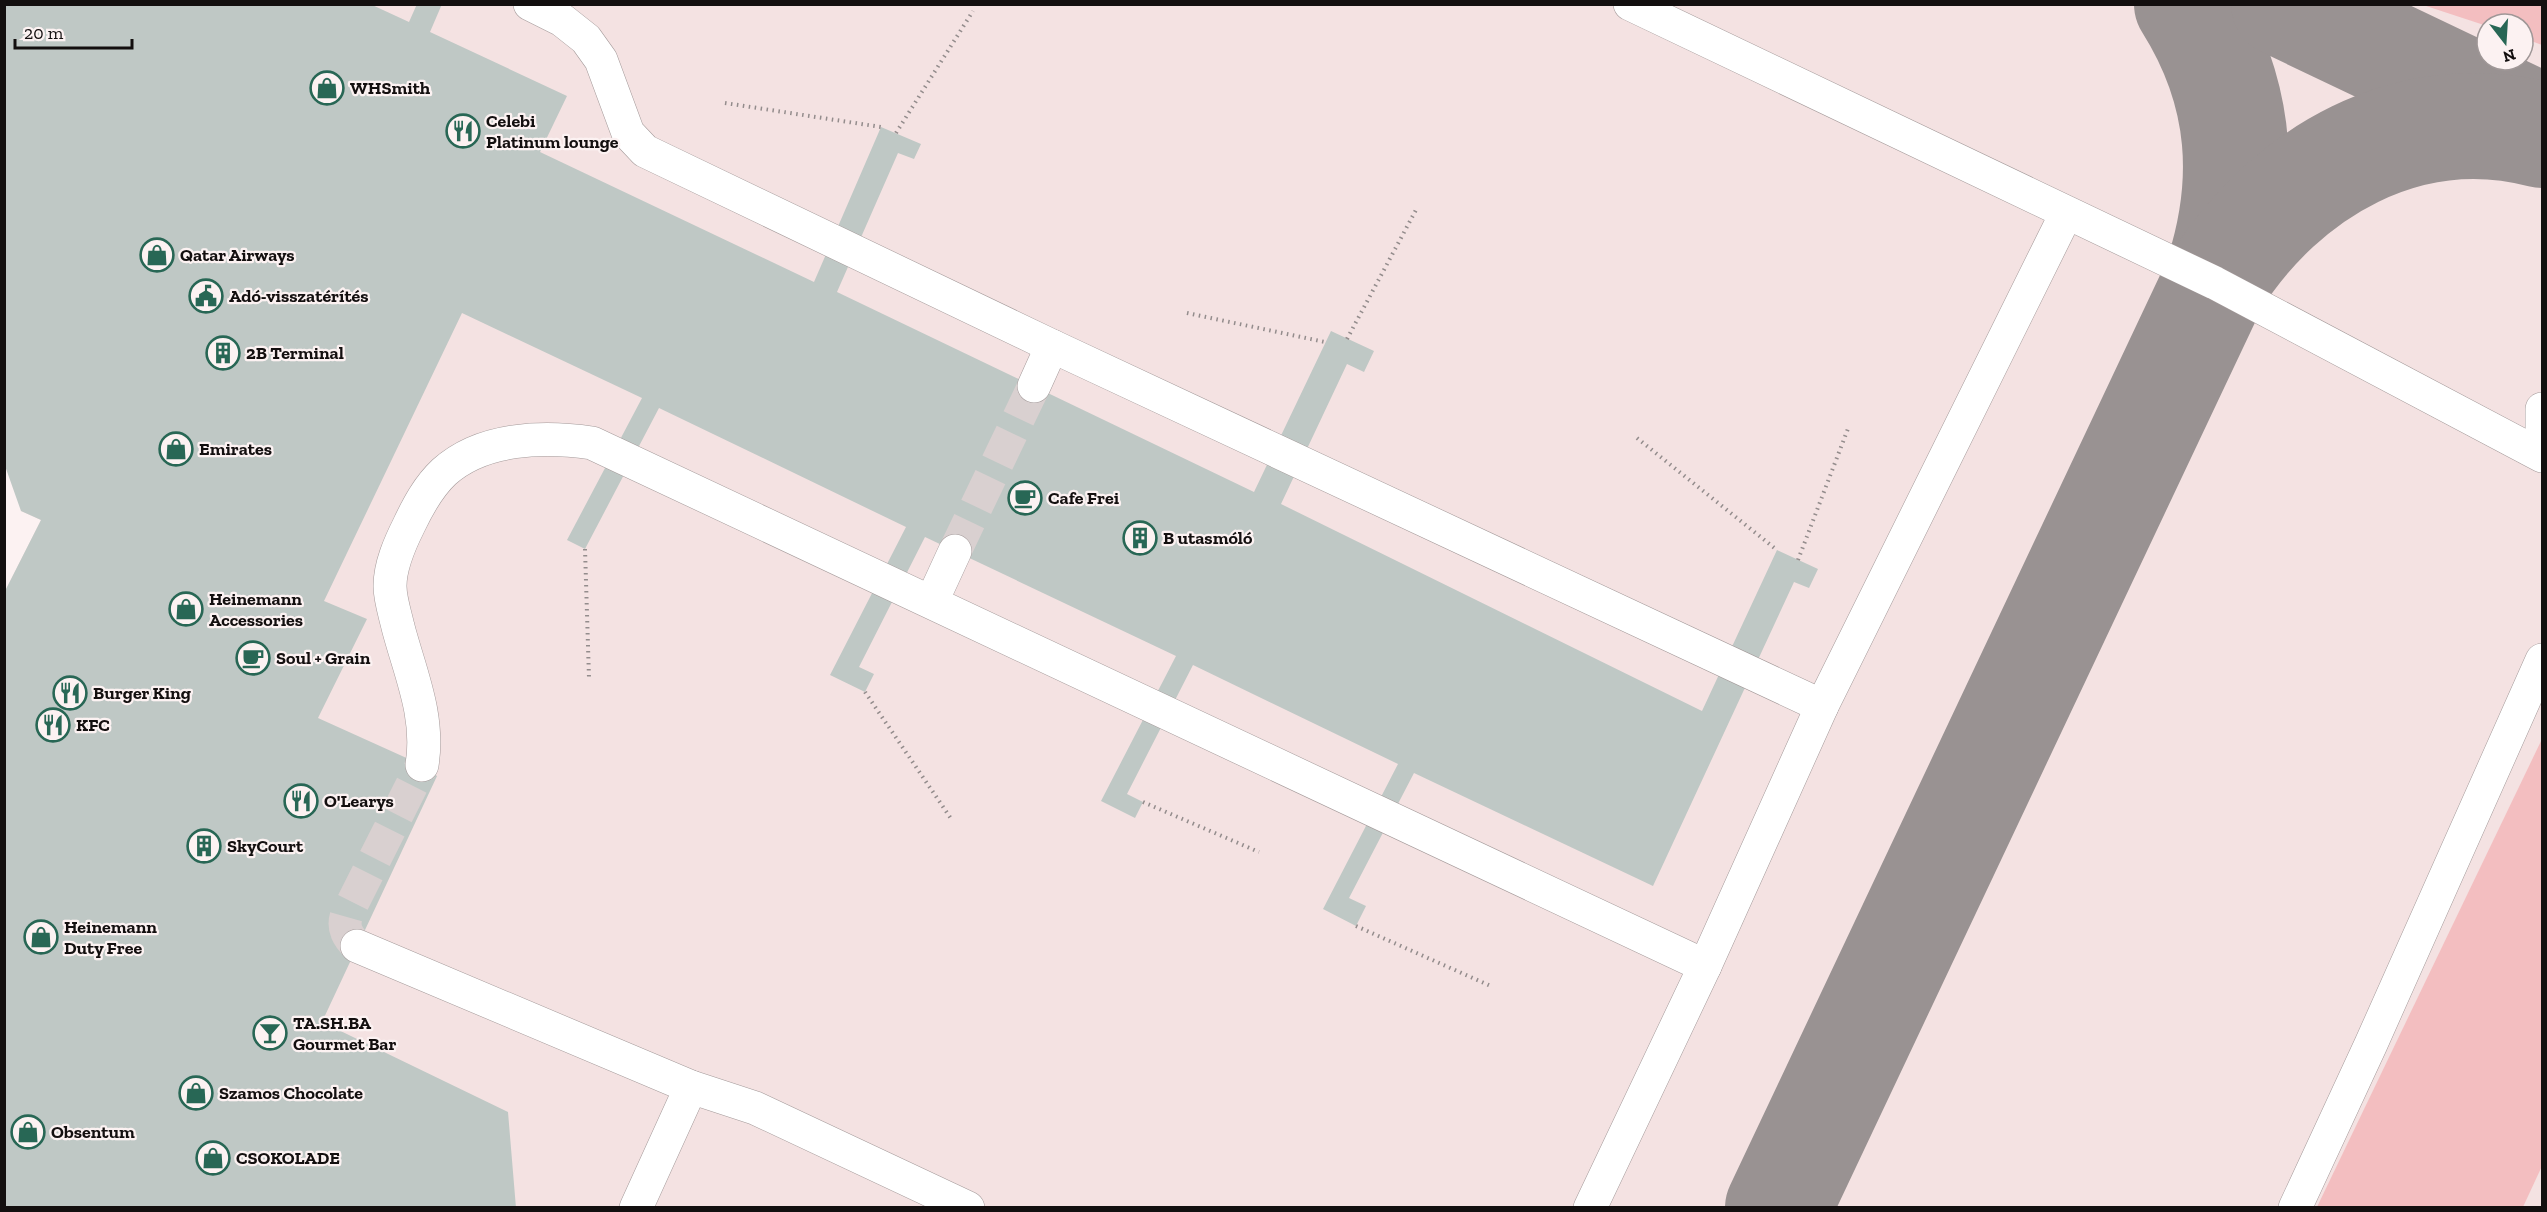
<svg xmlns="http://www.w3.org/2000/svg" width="2547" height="1212" font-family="'Zilla Slab',serif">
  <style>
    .built { fill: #f4e2e2; fill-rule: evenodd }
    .green { fill: #f3bec0 }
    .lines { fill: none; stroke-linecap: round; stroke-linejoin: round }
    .taxiway { stroke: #999292; stroke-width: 106 }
    .building { fill: #bfc8c5 }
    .minor-tunnel { stroke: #d9d0d0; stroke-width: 33; stroke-dasharray: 33 16; stroke-linecap: butt }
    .minor-casing { stroke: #a49a9a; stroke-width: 34 }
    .path { stroke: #938c8c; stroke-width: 4; stroke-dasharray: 1.5 4.5; stroke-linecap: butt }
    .minor { stroke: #fff; stroke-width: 33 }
    .labels { text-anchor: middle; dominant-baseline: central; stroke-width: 4.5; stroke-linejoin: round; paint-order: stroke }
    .poi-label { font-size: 18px; font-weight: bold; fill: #130f0f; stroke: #fcf2f2; text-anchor: start }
  </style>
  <rect width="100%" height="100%" fill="#fcf2f2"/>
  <path class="built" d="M 5,5 L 2542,5 L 2542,1207 L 5,1207 L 4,593 L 41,520 L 21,511 ZM 2487,24 L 2523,24 L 2523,60 L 2487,60 Z"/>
  <g class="green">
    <polygon points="2423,5 2542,5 2542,45 2523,38 2523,24 2487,26"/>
    <polygon points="2542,739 2542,1166 2523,1207 2317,1207"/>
  </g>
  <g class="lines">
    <g class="taxiway">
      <path d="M 2187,4 C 2243,93 2249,185 2215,283"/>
      <polyline points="2284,4 2536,124"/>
      <path d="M 1778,1208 L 2215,283 C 2285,172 2409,100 2542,135"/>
    </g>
  </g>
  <polygon class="building" points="4,4 370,4 409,22 417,4 442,4 430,32 567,96 540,152 814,282 881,127 921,144 914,159 898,153 837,292 1254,492 1331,331 1374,351 1364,372 1347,364 1281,504 1702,711 1777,550 1818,569 1809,588 1794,582 1653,886 1414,773 1349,898 1366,906 1356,926 1323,909 1398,764 1193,665 1127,794 1143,802 1135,818 1101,801 1176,656 925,537 859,667 874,674 865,692 830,675 906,527 659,408 585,549 567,540 642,398 462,313 324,601 367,619 318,718 422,765 437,776 322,1022 508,1112 516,1208 4,1208 4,593 41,520 21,511 4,463"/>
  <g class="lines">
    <g class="minor-tunnel">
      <polyline points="955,551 1034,386"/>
      <path d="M 357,946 C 347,936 342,927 347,914 L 422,765"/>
    </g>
    <defs>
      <g id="minor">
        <polyline points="530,4 562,20 586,39 601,60 628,133 645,151 1052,346 1822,706"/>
        <polyline points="1630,4 2215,283 2542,456"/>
        <polyline points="1034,386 1052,346"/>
        <polyline points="2542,409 2542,431"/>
        <polyline points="932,601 955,551"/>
        <path d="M 422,765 C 430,716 410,673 398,627 C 395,614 390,599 390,586 C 390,565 400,543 409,525 C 418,506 428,487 444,472 C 483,437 544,436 592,443 L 1705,966"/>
        <polyline points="357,946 691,1087 755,1108 968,1208"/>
        <polyline points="636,1208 691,1087"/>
        <polyline points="1590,1208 1705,966 1822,706 2066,214"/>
        <polyline points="2295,1208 2371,1044 2542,660"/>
      </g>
    </defs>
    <use href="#minor" class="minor-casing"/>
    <g class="path">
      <polyline points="725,103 881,127"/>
      <polyline points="896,133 973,11"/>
      <polyline points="1187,313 1325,342"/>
      <polyline points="1347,339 1417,208"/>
      <polyline points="1637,438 1777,550"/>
      <polyline points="585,549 589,678"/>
      <polyline points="1798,560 1849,426"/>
      <polyline points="865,692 952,820"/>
      <polyline points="1143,802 1259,852"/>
      <polyline points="1356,926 1493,987"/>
    </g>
    <use href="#minor" class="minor"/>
  </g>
  <defs>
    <symbol id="shop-ring" viewBox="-11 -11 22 22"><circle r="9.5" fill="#fcf2f2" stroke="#286755" stroke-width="1.5"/><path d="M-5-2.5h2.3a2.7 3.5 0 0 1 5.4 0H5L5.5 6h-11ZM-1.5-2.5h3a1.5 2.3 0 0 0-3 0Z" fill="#286755"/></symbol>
    <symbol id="restaurant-ring" viewBox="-11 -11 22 22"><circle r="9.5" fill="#fcf2f2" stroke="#286755" stroke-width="1.5"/><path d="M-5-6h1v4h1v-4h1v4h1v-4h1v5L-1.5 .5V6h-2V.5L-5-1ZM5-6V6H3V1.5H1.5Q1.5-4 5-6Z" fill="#286755"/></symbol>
    <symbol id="civic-ring" viewBox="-11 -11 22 22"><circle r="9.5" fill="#fcf2f2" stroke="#286755" stroke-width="1.5"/><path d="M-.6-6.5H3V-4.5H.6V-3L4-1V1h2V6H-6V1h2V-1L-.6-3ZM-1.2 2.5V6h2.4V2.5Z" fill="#286755"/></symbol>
    <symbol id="building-ring" viewBox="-11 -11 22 22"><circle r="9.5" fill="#fcf2f2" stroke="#286755" stroke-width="1.5"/><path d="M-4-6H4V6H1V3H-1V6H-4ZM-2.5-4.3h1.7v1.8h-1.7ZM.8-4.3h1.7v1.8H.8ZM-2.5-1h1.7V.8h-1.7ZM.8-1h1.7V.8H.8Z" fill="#286755"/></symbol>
    <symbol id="cafe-ring" viewBox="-11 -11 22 22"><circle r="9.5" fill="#fcf2f2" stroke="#286755" stroke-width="1.5"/><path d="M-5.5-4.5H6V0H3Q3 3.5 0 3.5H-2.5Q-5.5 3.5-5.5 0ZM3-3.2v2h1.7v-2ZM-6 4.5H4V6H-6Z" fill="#286755"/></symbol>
    <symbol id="bar-ring" viewBox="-11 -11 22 22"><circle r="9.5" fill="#fcf2f2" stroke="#286755" stroke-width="1.5"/><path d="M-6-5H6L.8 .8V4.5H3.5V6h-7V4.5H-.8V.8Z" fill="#286755"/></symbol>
  </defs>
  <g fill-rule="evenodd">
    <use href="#shop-ring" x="308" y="69" width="38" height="38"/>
    <use href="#restaurant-ring" x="444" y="112" width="38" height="38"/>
    <use href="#shop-ring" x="138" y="236" width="38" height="38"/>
    <use href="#civic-ring" x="187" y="277" width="38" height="38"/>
    <use href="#building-ring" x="204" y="334" width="38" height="38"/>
    <use href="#shop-ring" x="157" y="430" width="38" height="38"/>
    <use href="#cafe-ring" x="1006" y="479" width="38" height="38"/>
    <use href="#building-ring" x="1121" y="519" width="38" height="38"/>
    <use href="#shop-ring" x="167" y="590" width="38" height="38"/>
    <use href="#cafe-ring" x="234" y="639" width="38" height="38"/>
    <use href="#restaurant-ring" x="51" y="674" width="38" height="38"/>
    <use href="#restaurant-ring" x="34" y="706" width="38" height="38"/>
    <use href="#restaurant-ring" x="282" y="782" width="38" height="38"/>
    <use href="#building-ring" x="185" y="827" width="38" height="38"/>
    <use href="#shop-ring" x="22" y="918" width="38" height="38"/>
    <use href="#bar-ring" x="251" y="1014" width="38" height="38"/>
    <use href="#shop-ring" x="177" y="1074" width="38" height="38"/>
    <use href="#shop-ring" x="9" y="1113" width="38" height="38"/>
    <use href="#shop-ring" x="194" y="1139" width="38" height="38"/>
  </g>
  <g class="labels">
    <g class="poi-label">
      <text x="350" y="88">WHSmith</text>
      <text x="486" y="121">Celebi<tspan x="486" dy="21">Platinum lounge</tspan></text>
      <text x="180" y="255">Qatar Airways</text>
      <text x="229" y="296">Adó-visszatérítés</text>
      <text x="246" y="353">2B Terminal</text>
      <text x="199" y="449">Emirates</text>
      <text x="1048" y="498">Cafe Frei</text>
      <text x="1163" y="538">B utasmóló</text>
      <text x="209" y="599">Heinemann<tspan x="209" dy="21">Accessories</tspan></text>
      <text x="276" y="658">Soul + Grain</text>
      <text x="93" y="693">Burger King</text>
      <text x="76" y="725">KFC</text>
      <text x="324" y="801">O'Learys</text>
      <text x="227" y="846">SkyCourt</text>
      <text x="64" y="927">Heinemann<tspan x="64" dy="21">Duty Free</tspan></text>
      <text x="293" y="1023">TA.SH.BA<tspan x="293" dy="21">Gourmet Bar</tspan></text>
      <text x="219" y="1093">Szamos Chocolate</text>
      <text x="51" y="1132">Obsentum</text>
      <text x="236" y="1158">CSOKOLADE</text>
    </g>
  </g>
  <rect width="2547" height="1212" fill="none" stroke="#130f0f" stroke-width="12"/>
  <g transform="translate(2505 42) rotate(163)"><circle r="28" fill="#fcf2f2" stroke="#9f9797" stroke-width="1.5"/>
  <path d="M0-4.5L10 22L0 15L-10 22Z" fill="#286755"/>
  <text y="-9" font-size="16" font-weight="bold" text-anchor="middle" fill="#130f0f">N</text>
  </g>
  <path d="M15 39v9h117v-9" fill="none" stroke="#130f0f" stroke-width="3"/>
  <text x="24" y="39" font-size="18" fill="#130f0f" stroke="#fcf2f2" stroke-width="4.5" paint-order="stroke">20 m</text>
</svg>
